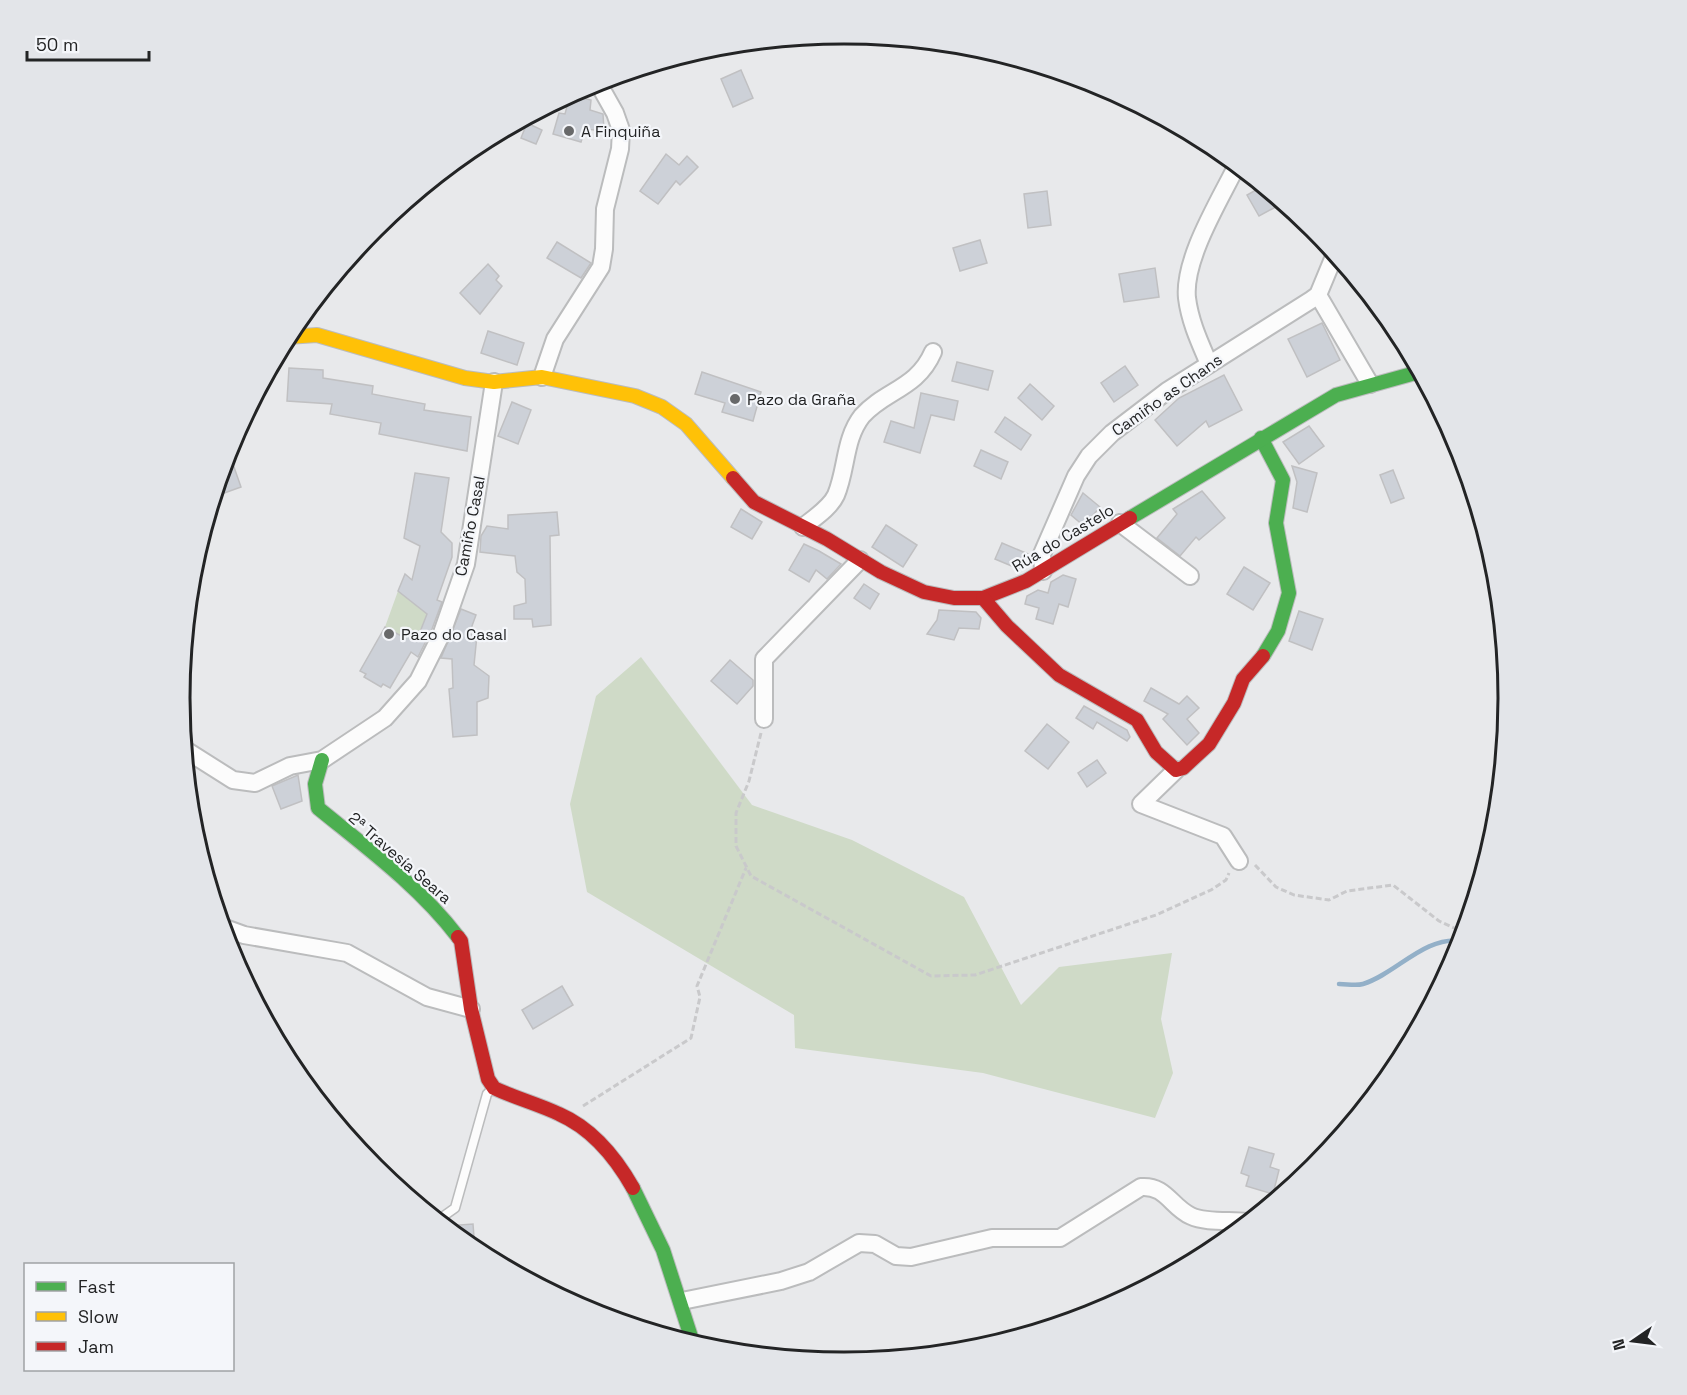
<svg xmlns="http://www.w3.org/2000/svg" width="1687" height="1395" font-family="'Space Grotesk',sans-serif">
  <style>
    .green { fill: #cfdac7 }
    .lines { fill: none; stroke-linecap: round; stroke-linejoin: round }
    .stream { stroke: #93b0c8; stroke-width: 4.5 }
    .building { fill: #cdd1d8; stroke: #c0c0c2; stroke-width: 1.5 }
    .lane-casing { stroke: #bbbcbd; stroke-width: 11 }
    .street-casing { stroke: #bbbcbd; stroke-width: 20 }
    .fast-casing { stroke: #bbbcbd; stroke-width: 16 }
    .slow-casing { stroke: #bbbcbd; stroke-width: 16 }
    .jam-casing { stroke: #bbbcbd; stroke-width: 16 }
    .path { stroke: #c9c9cb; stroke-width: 3; stroke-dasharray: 6 3; stroke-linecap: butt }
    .lane { stroke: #fcfcfc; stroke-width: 8 }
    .street { stroke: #fcfcfc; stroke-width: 16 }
    .fast { stroke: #4caf50; stroke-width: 14 }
    .slow { stroke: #ffc107; stroke-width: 14 }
    .jam { stroke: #c62828; stroke-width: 14 }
    .poi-dot { fill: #68696a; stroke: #f4f6fa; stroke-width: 2 }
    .labels { text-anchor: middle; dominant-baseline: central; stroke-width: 4.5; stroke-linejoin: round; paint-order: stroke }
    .poi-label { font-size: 16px; fill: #232425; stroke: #f4f6fa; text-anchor: start }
    .street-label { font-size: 16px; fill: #232425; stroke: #f4f6fa }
    .rim { fill: none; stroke: #232425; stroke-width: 3 }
  </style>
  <rect width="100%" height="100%" fill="#e8e9eb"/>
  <g class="green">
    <polygon points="398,591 427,614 418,637 406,631 403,637 385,627"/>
    <polygon points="641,657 752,805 852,840 964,897 1021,1005 1059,967 1172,953 1161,1019 1173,1073 1155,1118 983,1073 795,1048 794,1015 587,892 570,804 596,696"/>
  </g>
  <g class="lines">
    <path class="stream" d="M 1339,984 C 1347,984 1356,986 1363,984 C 1396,974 1424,936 1461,941"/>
  </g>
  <g class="building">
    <polygon points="741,70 753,98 733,107 721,79"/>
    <polygon points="570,95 591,100 590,110 603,114 604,131 585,129 581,142 553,134 559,113 565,114"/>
    <polygon points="527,123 542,130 536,144 521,138"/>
    <polygon points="666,154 679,165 687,156 698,167 680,185 676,181 658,204 640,191"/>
    <polygon points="1263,186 1283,203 1259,216 1247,195"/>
    <polygon points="1047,191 1051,225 1028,228 1024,194"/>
    <polygon points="980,240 987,263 960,271 953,248"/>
    <polygon points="557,242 591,263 581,278 547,258"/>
    <polygon points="488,264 499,276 496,280 502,286 480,314 460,293"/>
    <polygon points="1155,268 1159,297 1124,302 1119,274"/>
    <polygon points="1322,323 1340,360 1307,377 1288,339"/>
    <polygon points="488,331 524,343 517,365 481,353"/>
    <polygon points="957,362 993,371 988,390 952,381"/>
    <polygon points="1125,366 1138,385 1114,402 1101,383"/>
    <polygon points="289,368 323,370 323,378 373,386 372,394 425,404 424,410 471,417 467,451 379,434 381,423 330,414 332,404 287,401"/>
    <polygon points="702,372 761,392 753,421 722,412 725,403 695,394"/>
    <polygon points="1224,375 1242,410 1209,427 1206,421 1177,446 1155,420 1179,398"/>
    <polygon points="1030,384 1054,406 1042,420 1018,398"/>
    <polygon points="921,393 958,401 954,420 931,415 920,453 884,442 891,421 914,428"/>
    <polygon points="512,402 531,410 518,444 498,436"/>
    <polygon points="1005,417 1031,435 1021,450 995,432"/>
    <polygon points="1309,426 1324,446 1299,464 1283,442"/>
    <polygon points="228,450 241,487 213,497 227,452"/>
    <polygon points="981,450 1008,462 1001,479 974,466"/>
    <polygon points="1292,466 1317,473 1307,512 1293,508 1297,482"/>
    <polygon points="1393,470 1404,498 1391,503 1380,475"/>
    <polygon points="415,473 449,478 441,532 452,543 452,557 437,600 442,602 432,629 418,657 411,652 390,688 383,684 381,687 364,677 366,674 360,671 385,627 403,637 405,631 418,637 427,614 398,591 405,574 412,580 420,546 404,538"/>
    <polygon points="1202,491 1225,518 1199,540 1196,537 1180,556 1157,538 1177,514 1173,509"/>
    <polygon points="1083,493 1100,507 1084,526 1071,515"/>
    <polygon points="741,509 762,522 752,539 731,527"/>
    <polygon points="557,512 559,535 550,536 551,625 533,627 532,619 514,619 514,606 526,603 525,579 517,572 515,556 480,552 481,536 487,526 508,529 508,515"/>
    <polygon points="886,525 917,545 903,567 872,547"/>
    <polygon points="1002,543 1028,554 1023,566 1019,569 995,559"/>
    <polygon points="804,544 819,551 841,564 827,579 816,570 809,582 789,570"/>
    <polygon points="1244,567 1270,583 1253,610 1227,594"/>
    <polygon points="1063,575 1076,579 1068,607 1059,604 1053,624 1036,619 1039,608 1025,604 1027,596 1038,590 1048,593 1051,582"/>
    <polygon points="864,584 879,594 870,609 854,598"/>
    <polygon points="461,609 476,615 469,634 477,635 474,665 489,676 488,698 477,702 477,735 453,737 449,689 453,688 452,659 441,658"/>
    <polygon points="939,610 976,612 981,618 979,629 959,628 954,640 927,634 937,620"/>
    <polygon points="1299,611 1323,619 1312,650 1289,641"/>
    <polygon points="730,660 753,680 753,686 737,704 711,681"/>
    <polygon points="1151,688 1179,704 1187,696 1199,708 1187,719 1199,733 1187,745 1163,719 1168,714 1144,701"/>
    <polygon points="1084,706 1127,730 1130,737 1127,741 1097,722 1093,729 1076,718"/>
    <polygon points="1047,724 1069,742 1048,769 1025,751"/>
    <polygon points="1097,760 1106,773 1087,787 1078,773"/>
    <polygon points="298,775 302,801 281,809 272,786"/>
    <polygon points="562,986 573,1005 533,1029 522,1010"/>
    <polygon points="1249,1147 1274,1154 1270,1167 1279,1170 1273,1194 1246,1186 1249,1176 1241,1173"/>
    <polygon points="473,1224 475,1250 445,1226"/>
  </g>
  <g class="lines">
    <defs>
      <polyline id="lane" points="438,1220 455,1208 487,1094 493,1088"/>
      <g id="street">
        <polyline points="1318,295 1370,384"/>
        <path d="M 1209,364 C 1200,343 1190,322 1187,298 C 1183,259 1220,200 1237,165"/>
        <polyline points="542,377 555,339 601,267 604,249 605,209 620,149 621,130 615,113 597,81"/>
        <polyline points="1120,523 1190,576"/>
        <path d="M 803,527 C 814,518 830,508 836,495 C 847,469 844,439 862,416 C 885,390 917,389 933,352"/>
        <polyline points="1043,571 1042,554 1076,476 1089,456 1112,433 1167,391 1311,300 1318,295 1335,254"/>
        <polyline points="764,719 764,659 860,560"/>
        <polyline points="184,749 233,780 255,783 290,766 322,760 385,718 418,681 442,633 466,564 494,382"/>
        <polyline points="1176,770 1141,804 1223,836 1239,861"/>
        <polyline points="222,927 244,935 347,953 427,997 471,1009"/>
        <path d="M 682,1301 L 781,1281 L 809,1272 L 859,1243 L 875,1244 L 896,1256 L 911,1257 L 992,1238 L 1060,1238 L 1141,1187 C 1166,1185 1171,1207 1191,1216 C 1206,1223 1231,1220 1247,1222"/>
      </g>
      <g id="fast">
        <polyline points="1261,438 1283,480 1276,523 1289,593 1278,631 1263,656"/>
        <polyline points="1130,518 1336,395 1419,372"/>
        <path d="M 322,760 L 315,784 L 318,808 C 367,848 419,886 458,937"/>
        <polyline points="633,1188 663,1250 693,1343"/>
      </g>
      <polyline id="slow" points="287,337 317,335 465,378 494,382 542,377 635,396 662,407 686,424 733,478"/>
      <g id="jam">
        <polyline points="733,478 754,502 827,539 881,572 924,592 954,598 983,598 1026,581 1130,518"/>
        <polyline points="983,598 1007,626 1059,675 1137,720 1156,752 1176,770 1183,768 1209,744 1234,703 1243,679 1263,656"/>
        <path d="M 458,937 L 461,941 L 471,1009 L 488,1079 L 494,1088 C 515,1098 538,1104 559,1114 C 591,1128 616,1158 633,1188"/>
      </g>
    </defs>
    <use href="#lane" class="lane-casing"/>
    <use href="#street" class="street-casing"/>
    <use href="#fast" class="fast-casing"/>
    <use href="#slow" class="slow-casing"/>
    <use href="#jam" class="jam-casing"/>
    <g class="path">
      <polyline points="761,733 749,781 736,813 736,846 751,876 931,976 975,975 1156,915 1211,890 1226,880 1229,873"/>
      <polyline points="1255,865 1276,887 1294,895 1329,900 1347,891 1393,885 1439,921 1463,932"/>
      <polyline points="583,1106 691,1038 700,997 697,986 746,868"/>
    </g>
    <use href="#lane" class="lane"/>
    <use href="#street" class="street"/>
    <use href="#fast" class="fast"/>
    <use href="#slow" class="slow"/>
    <use href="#jam" class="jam"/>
  </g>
  <g class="poi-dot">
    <circle cx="569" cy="131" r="6"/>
    <circle cx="735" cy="399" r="6"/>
    <circle cx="389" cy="634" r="6"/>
  </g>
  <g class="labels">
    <g class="poi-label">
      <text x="581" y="131">A Finquiña</text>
      <text x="747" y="399">Pazo da Graña</text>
      <text x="401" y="634">Pazo do Casal</text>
    </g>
    <g class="street-label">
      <text transform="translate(1167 395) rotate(-35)">Camiño as Chans</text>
      <text transform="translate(470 526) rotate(-79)">Camiño Casal</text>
      <text transform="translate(1063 538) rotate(-31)">Rúa do Castelo</text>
      <text transform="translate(400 858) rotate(41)">2ª Travesía Seara</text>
    </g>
  </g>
  <path d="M0 0H1687V1395H0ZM190 698a654 654 0 1 1 1308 0a654 654 0 1 1-1308 0Z" fill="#e3e5e9" fill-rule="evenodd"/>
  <path class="rim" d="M190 698a654 654 0 1 1 1308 0a654 654 0 1 1-1308 0Z"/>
  <rect x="24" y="1263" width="210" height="108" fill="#f4f6fa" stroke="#a0a2a5" stroke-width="1.5"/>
  <rect x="36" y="1282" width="30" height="9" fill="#4caf50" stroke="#a0a2a5" stroke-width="1.5"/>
  <text x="78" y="1293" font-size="18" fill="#232425">Fast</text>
  <rect x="36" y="1312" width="30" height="9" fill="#ffc107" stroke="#a0a2a5" stroke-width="1.5"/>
  <text x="78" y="1323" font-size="18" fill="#232425">Slow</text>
  <rect x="36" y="1342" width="30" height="9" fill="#c62828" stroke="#a0a2a5" stroke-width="1.5"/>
  <text x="78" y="1353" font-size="18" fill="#232425">Jam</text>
  <g transform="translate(1633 1341) rotate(256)" stroke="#f4f6fa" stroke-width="4.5" paint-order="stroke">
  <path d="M0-4.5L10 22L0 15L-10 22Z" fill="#232425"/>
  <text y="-9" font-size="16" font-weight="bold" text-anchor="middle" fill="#232425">N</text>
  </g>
  <path d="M27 51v9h122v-9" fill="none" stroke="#232425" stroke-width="3"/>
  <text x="36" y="51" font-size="18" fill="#232425" stroke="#f4f6fa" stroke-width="4.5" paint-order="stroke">50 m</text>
</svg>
